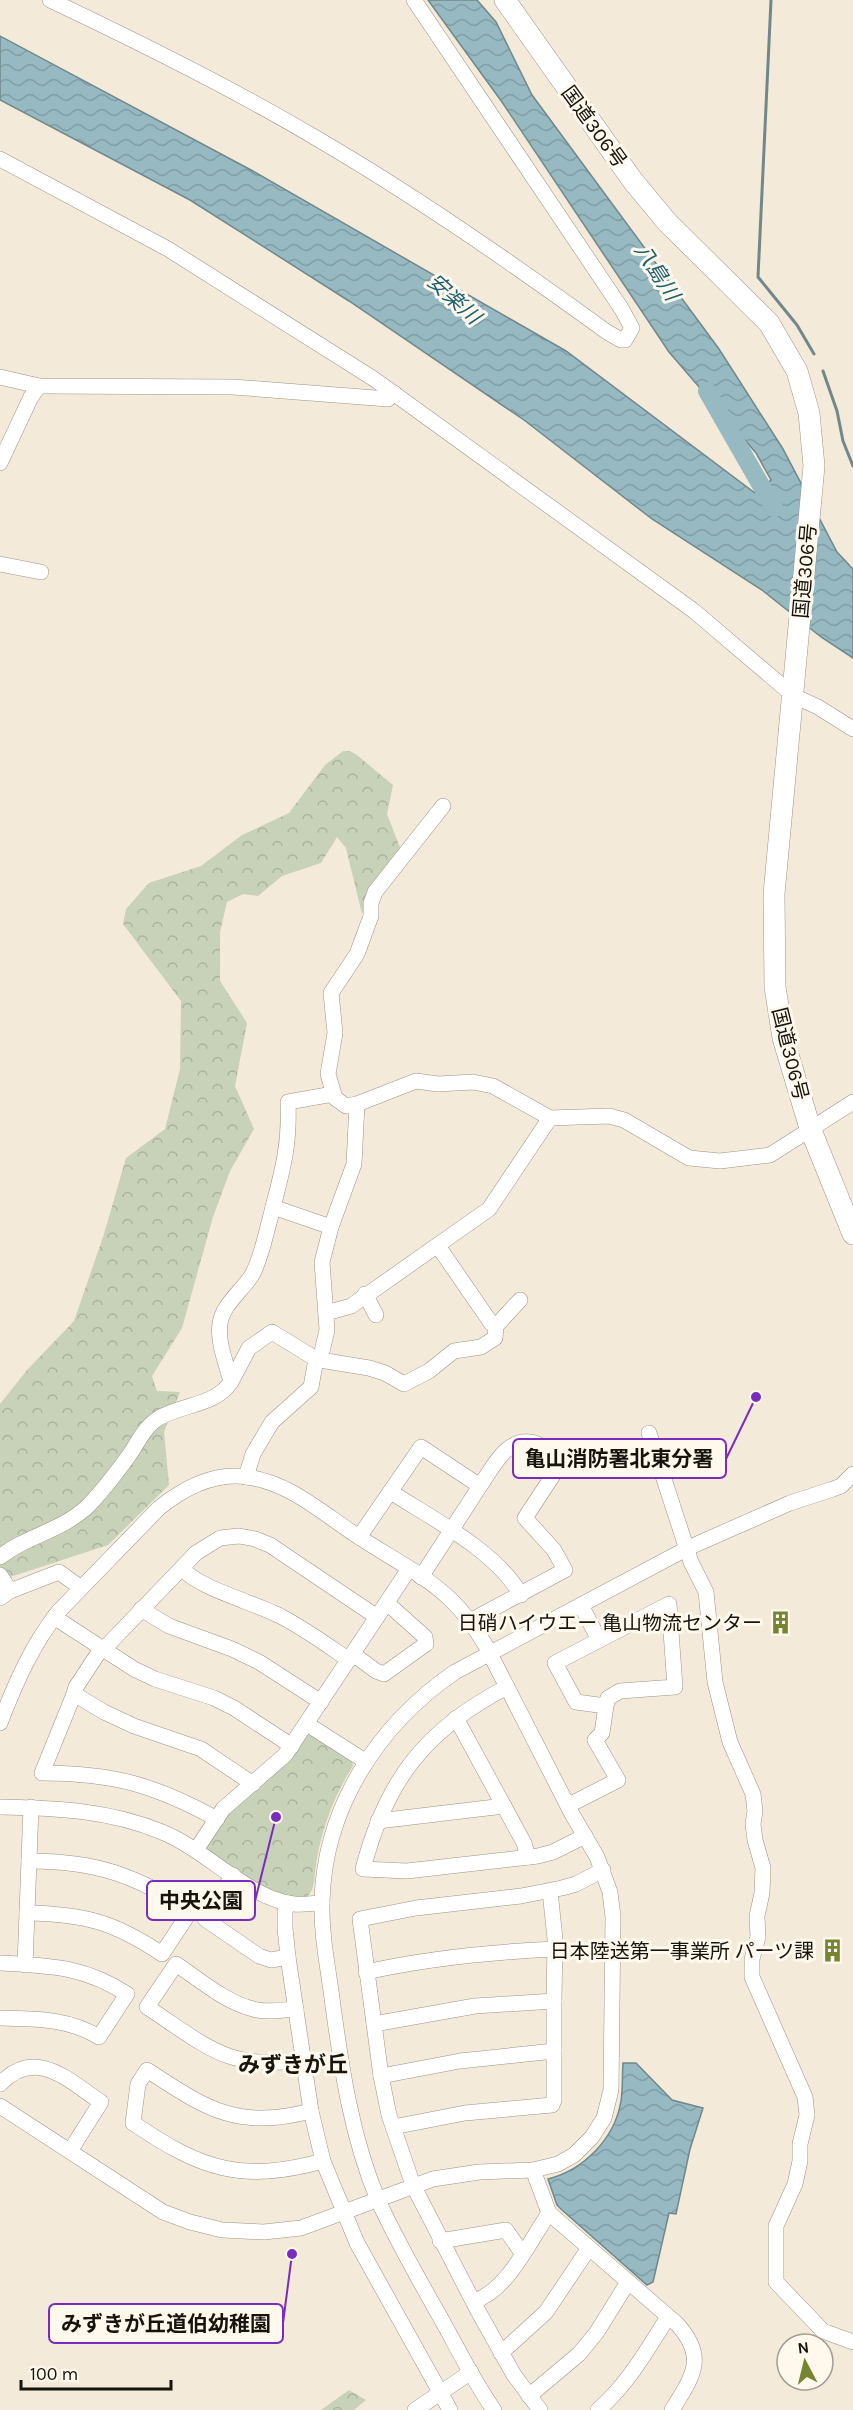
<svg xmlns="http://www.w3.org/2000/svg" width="853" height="2410" font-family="Karla,'Noto Sans JP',sans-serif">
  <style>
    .forest { fill: url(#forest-crowns) }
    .water { fill: url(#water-waves); stroke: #70888c; stroke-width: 1.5 }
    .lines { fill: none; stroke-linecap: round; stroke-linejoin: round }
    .stream { stroke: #70888c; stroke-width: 3 }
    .river { stroke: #96b9c2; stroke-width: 18 }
    .minor-casing { stroke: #9c9483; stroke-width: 16 }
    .highway-casing { stroke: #9c9483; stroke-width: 22 }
    .minor { stroke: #fff; stroke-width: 15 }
    .highway { stroke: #fff; stroke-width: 21 }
    .labels { text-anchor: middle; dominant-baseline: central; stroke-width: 6; stroke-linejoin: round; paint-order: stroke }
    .street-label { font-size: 20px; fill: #17140e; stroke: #fef8ed }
    .poi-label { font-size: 20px; fill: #17140e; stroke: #fef8ed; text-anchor: end }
    .water-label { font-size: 21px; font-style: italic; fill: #1c6170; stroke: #fef8ed }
    .quarter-label { font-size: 22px; font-weight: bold; fill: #17140e; stroke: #fef8ed }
    .leader { fill: none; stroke: #7b2cbf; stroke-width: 2 }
    .callout-dot { fill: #7b2cbf; stroke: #fef8ed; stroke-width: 2 }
    .callout { fill: #fef8ed; stroke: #7b2cbf; stroke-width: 2 }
    .callout-label { font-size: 21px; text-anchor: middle; font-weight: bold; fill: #17140e }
  </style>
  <defs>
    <pattern id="forest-crowns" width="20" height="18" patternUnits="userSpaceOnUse" patternTransform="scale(1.5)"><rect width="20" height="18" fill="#c8d2b8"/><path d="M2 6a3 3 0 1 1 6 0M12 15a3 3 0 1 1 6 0" fill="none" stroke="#abb39d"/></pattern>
    <pattern id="water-waves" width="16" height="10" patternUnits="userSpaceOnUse" patternTransform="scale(1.5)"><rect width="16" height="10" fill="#96b9c2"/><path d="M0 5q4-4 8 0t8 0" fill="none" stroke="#819ea6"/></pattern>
  </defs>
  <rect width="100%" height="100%" fill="#f3ead9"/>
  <g class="forest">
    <polygon points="343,751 350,751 357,755 393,785 387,814 401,850 369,893 362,914 346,848 337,837 321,863 282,876 258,896 243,894 227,902 220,932 220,981 247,1023 235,1086 254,1129 230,1171 213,1217 182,1328 152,1376 157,1391 180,1392 164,1432 169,1485 108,1545 4,1579 0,1582 0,1404 28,1369 74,1321 104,1234 126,1158 165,1129 180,1069 181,1001 123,924 126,909 149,883 201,866 242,835 289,813 325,765"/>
    <path d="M 313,1733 L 351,1757 L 353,1766 C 333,1797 319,1835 315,1872 C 314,1883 314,1894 302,1900 L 264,1888 L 207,1853 L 205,1847 L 221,1821 L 305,1735 Z"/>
    <polygon points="349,2390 366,2400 354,2410 321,2410"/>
  </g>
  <g class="water">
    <polygon points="428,0 477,0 496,22 532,95 719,349 783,449 837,552 853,569 853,658 821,637 762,590 652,519 524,420 349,301 190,200 0,100 0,36 251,170 566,351 755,493 771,480 756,453 669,352 502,102"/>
    <path d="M 623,2063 L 636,2063 L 672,2100 L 703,2108 L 690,2149 L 676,2214 L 669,2213 L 653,2282 L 647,2285 L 562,2210 L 557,2205 L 548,2179 C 584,2170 615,2138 621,2101 C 623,2088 622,2075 623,2063 Z"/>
  </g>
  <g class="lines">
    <g class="stream">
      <polyline points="771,0 758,277 797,325 814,354"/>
      <polyline points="823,371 837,411 843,441 853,466"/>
    </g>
    <polyline class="river" points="707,391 774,508"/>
    <defs>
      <g id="minor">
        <path d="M 50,0 C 141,43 230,87 316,138 C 417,197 513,264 607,332 L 621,340 L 625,340 L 632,328 L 621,308 L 414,0"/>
        <polyline points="0,159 168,249 374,379 694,611 794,696 818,707 853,729"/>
        <polyline points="0,377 39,386 233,387 388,399 394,393"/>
        <polyline points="0,463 31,397 39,386"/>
        <polyline points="0,564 41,572"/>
        <polyline points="443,806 375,892 371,903 371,916 357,954 331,993 335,1033 328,1074 335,1098 346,1106 357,1104 416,1081 438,1084 473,1082 493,1086 550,1118 609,1116 624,1120 689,1158 720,1161 770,1155 853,1102"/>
        <path d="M 333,1094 L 288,1102 C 290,1150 281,1174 270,1219 C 265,1237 261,1259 252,1275 C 242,1291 222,1305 220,1324 C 217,1342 227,1365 231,1382 L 249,1348 L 272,1332 L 316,1359 L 320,1360 L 327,1330 L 322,1262 L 331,1227 L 354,1164 L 357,1104"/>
        <polyline points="273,1207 331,1227"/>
        <polyline points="438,1246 491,1323 496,1326 520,1300"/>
        <polyline points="365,1294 376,1315"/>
        <polyline points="326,1313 351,1306 489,1209 550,1118"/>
        <polyline points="320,1360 369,1368 385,1373 404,1384 429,1371 454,1351 481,1347 495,1338 496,1326"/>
        <polyline points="649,1433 691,1562 706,1592 715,1682 730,1742 753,1794 755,1811 753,1824 755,1840 763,1868 762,1893 757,1916 758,1937 752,1959 752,1977 805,2097 807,2115 800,2144 800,2161 795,2184 776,2226 776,2282 823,2331 853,2342"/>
        <polyline points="246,1477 253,1454 272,1422 311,1387 316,1359"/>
        <path d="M 391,1492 C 434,1520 495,1550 521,1595"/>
        <path d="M 359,1537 L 421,1447 L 480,1486 C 492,1469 505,1439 530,1442 C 541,1443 553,1454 563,1460 L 525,1518 L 554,1550 L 565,1570 L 470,1621"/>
        <path d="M 0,1557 C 26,1536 61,1531 87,1507 C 103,1491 117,1472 130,1454 C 138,1442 146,1425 159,1418 C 182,1404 215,1406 231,1382"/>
        <path d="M 182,1568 C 197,1588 256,1603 282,1617 C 305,1629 327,1645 349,1660"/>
        <polyline points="0,1575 10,1591"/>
        <polyline points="421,1577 480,1486"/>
        <polyline points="0,1598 10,1591 59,1572 81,1588"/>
        <polyline points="581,1605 599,1640"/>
        <polyline points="141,1609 169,1626 232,1649 259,1662 321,1702"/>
        <polyline points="54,1617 134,1669 155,1679 214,1698 234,1708 292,1746"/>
        <polyline points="103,1650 196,1553 220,1538 239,1536 255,1539 270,1545 377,1617"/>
        <polyline points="353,1654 376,1671 384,1674 426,1644 425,1637 387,1603"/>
        <path d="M 507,1687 C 426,1729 386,1780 363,1869 L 407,1871 L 538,1856 L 553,1852 L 585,1836"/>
        <polyline points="74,1694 76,1687 101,1649"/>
        <polyline points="456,1718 524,1843 528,1857"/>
        <path d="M 0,1723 C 16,1682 32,1645 59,1611 L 159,1508 C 184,1488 214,1472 247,1477 C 291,1483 323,1514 359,1537 C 389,1557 424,1574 450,1599 C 465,1613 476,1629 486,1646 L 572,1814 L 597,1857 L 610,1892 L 613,1917 L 611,2090 L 604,2118 L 592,2137 L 574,2155 L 558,2164 L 533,2170 L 479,2172 L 433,2179 L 301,2228 L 264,2232 L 222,2230 L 190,2222 L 163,2212 L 0,2106"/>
        <polyline points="307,1724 365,1761"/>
        <polyline points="569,1805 618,1780 595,1740 602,1733 606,1706 576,1702 555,1663 669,1604 675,1687 620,1691 608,1698 606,1706"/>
        <path d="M 0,1807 C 56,1808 109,1810 162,1832 C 205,1849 249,1899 294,1904 C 303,1905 313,1903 322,1903"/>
        <path d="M 217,1819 C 155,1785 113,1773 42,1773 L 74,1694 L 104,1712 L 134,1726 L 201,1749 L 253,1784"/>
        <polyline points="378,1821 504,1806"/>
        <polyline points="196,1850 223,1809 285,1755 409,1569"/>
        <polyline points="233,1875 205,1919 259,1956 271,1960 288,1957"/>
        <polyline points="288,1903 285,1912 285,1928 288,1957 311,2111 323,2161 357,2243 450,2410"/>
        <path d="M 27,1913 C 85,1914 114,1922 162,1954 L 191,1910 C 134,1875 96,1861 29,1861"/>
        <path d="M 0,1963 C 51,1966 83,1966 127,1994 L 99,2037 C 67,2018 36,2019 0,2018"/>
        <polyline points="25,1965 31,1807"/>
        <path d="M 366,1972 C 429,1958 490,1952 555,1949"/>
        <path d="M 296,2009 C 282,2010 267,2013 253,2009 C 225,2002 200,1980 176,1964 L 147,2007 C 207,2046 227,2071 303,2060"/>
        <polyline points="374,2024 475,2006 554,2001 555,1939 550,1891"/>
        <polyline points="381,2076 460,2061 554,2051"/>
        <path d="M 0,2084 C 36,2046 69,2081 101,2102 L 70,2151"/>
        <path d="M 311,2111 C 236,2130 207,2109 147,2070 L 138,2084 L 133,2123 C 202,2170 242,2183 323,2161"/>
        <polyline points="393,2127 465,2113 552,2105 554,2100 554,2001"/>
        <path d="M 533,2170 L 549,2213 L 677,2324 C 708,2358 692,2377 672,2410"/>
        <polyline points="440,2241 506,2230 522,2253"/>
        <path d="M 474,2301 C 507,2291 530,2241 549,2213"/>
        <polyline points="501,2353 546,2312 589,2248"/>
        <polyline points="529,2396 579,2354 597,2332 628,2282"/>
        <polyline points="415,2410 471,2372"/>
        <path d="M 494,2410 C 475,2383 460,2353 444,2324 C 421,2283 397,2242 378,2200 C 352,2138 342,2072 333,2006 C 329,1972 321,1937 322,1902 C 324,1807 379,1724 455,1672 L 688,1548 L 790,1503 L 833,1489 L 841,1486 L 853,1474"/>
        <polyline points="540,2410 514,2375 478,2311 413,2185 389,2115 381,2076 360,1919 416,1908 521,1896 562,1888 576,1884 603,1870"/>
        <path d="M 598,2410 C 628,2384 647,2350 668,2317"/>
      </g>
      <polyline id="highway" points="505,0 633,181 667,222 769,323 797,371 809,413 814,466 774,894 775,987 783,1038 810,1128 853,1234"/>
    </defs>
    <use href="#minor" class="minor-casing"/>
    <use href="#highway" class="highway-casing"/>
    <use href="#minor" class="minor"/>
    <use href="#highway" class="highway"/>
  </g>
  <defs>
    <symbol id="building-bare" viewBox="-9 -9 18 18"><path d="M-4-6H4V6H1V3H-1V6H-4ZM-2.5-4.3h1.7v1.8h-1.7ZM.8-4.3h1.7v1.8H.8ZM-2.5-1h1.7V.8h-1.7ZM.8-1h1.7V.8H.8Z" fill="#778533" stroke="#fef8ed" stroke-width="2.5" paint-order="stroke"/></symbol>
  </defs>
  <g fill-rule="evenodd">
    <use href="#building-bare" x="764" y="1606" width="33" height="33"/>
    <use href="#building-bare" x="816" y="1934" width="33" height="33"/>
  </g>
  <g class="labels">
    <g class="street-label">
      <text transform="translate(594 127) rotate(54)">国道306号</text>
      <text transform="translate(805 571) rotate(-85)">国道306号</text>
      <text transform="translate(790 1054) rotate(76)">国道306号</text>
    </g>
    <g class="poi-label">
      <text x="762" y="1623">日硝ハイウエー 亀山物流センター</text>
      <text x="814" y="1951">日本陸送第一事業所 パーツ課</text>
    </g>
    <g class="water-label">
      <text transform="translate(657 272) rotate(57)">八島川</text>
      <text transform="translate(454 299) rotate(42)">安楽川</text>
    </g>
    <g class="quarter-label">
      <text x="293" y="2065">みずきが丘</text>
    </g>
  </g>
  <path class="leader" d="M756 1397L726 1459M276 1817L255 1901M292 2254L283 2323"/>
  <g class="callout-dot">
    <circle cx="756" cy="1397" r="6"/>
    <circle cx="276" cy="1817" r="6"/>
    <circle cx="292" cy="2254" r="6"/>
  </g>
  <g class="callout">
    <rect x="513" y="1439" width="213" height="39" rx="6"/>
    <rect x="147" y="1881" width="108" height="39" rx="6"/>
    <rect x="49" y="2304" width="234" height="39" rx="6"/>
  </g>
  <g class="callout-label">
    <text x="619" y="1466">亀山消防署北東分署</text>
    <text x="201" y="1908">中央公園</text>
    <text x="166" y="2331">みずきが丘道伯幼稚園</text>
  </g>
  <g transform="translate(805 2362) rotate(353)"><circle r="28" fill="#fef8ed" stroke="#a29d94" stroke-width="1.5"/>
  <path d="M0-4.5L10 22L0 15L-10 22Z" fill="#778533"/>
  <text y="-9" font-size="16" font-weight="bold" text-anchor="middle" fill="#17140e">N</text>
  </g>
  <path d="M21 2380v9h150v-9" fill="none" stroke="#17140e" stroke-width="3"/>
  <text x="30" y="2380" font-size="18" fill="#17140e" stroke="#fef8ed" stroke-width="4.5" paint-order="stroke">100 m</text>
</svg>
